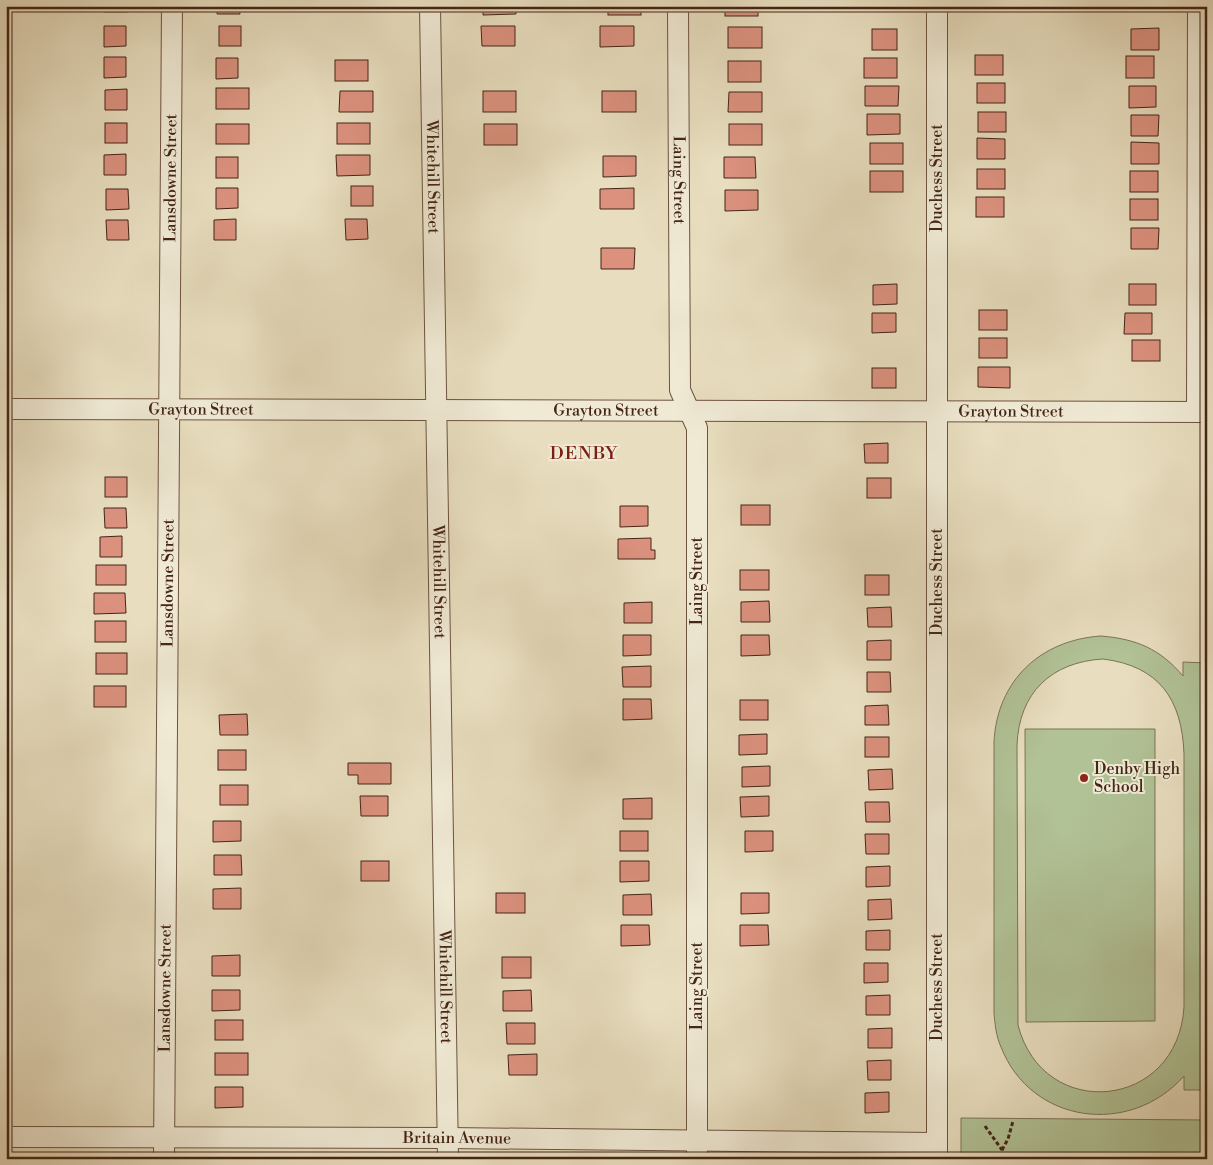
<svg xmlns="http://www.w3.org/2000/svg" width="1213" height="1165" font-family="'Libre Bodoni',serif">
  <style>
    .green { fill: #b1c296; stroke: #7a7456; fill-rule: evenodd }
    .building { fill: #db917e; stroke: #442516 }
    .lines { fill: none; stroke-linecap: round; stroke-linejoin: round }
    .minor-casing { stroke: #6d5340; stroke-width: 22 }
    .path { stroke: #442516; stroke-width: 3; stroke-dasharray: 4 2.5; stroke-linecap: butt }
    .minor { stroke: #f0ead5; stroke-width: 20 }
    .poi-dot { fill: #8f2418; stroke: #f0ead5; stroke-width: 2 }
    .labels { text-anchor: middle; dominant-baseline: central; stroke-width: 4; stroke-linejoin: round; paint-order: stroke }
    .street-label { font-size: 16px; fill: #442516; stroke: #f0ead5 }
    .poi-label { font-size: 16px; fill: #442516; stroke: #f0ead5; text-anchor: start }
    .neighbourhood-label { font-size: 18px; letter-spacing: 1px; fill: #7a1f14; stroke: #f0ead5 }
  </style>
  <rect width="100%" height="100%" fill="#e8debf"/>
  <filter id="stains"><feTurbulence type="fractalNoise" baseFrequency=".004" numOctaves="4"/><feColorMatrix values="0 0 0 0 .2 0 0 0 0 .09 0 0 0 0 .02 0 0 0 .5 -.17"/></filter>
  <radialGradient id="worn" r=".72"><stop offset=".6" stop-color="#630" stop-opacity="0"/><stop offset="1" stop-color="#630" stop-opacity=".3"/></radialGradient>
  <g class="green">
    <path d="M 1101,636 C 1137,639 1160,649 1183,676 L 1183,662 L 1207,663 L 1207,1090 L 1184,1090 L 1184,1076 C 1130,1137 1031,1124 1001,1047 C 996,1036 995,1024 994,1013 L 994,742 C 997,681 1040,640 1101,636 ZM 1103,659 C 1159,666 1182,699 1184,754 L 1184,1007 C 1178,1110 1043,1123 1018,1025 L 1017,745 C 1019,693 1051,662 1103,659 Z"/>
    <polygon points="1025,729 1155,729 1155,1021 1026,1022"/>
    <polygon points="961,1118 1207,1120 1207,1159 961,1159"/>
  </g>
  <g class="building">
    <rect x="105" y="6" width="22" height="6"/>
    <polygon points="217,6 239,6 240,14 217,14"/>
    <polygon points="483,6 516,6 516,14 483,15"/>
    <rect x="608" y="6" width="33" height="9"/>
    <rect x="725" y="6" width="33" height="10"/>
    <polygon points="104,26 126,26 126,46 104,47"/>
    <rect x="219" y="26" width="22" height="20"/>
    <polygon points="481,26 515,26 515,46 482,46"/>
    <polygon points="600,26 634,26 634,46 600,47"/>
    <rect x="728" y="27" width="34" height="21"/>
    <polygon points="1159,28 1159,50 1131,50 1131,29"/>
    <rect x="872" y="29" width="25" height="21"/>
    <rect x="975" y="55" width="28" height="20"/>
    <rect x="1126" y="56" width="28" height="22"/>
    <polygon points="104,57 126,57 126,77 104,78"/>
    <polygon points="216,58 238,58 238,78 216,79"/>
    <rect x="864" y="58" width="33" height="20"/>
    <rect x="335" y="60" width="33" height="21"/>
    <rect x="728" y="61" width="33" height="21"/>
    <rect x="977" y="83" width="28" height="20"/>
    <polygon points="865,86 899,86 898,106 865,106"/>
    <polygon points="1129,86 1156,86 1156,107 1129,108"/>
    <rect x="216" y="88" width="33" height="21"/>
    <polygon points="127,89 127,110 105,110 105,90"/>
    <polygon points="340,91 373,91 373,112 339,112"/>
    <rect x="483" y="91" width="33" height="21"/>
    <rect x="602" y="91" width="34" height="21"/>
    <polygon points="729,92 762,92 762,112 728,112"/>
    <rect x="978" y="112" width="28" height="20"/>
    <polygon points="867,114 900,114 900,134 867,135"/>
    <polygon points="1131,115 1159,115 1158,136 1131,136"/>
    <rect x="105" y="123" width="22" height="20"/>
    <rect x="337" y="123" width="33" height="21"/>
    <rect x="216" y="124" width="33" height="20"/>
    <rect x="484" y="124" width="33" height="21"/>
    <rect x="729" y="124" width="33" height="21"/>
    <polygon points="977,138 1005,139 1005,159 977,159"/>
    <polygon points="1131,142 1159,143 1159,164 1131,164"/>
    <rect x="870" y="143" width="33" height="21"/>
    <polygon points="126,154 126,175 104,175 104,155"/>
    <polygon points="336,155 370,155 370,175 337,176"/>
    <polygon points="603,156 636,156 636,176 603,177"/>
    <rect x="216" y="157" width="22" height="21"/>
    <polygon points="724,157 755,157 756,178 724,178"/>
    <rect x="977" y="169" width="28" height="20"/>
    <rect x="870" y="171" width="33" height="21"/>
    <rect x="1130" y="171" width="28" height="21"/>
    <rect x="351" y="186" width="22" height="20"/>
    <polygon points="216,188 238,188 238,208 216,209"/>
    <polygon points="634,188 634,209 600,209 600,189"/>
    <polygon points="106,189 128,189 129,209 106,210"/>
    <polygon points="725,190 758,190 758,210 725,211"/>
    <rect x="976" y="197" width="28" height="20"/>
    <rect x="1130" y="199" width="28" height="21"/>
    <polygon points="236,219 236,240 214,240 214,220"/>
    <polygon points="345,219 367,219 368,239 346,240"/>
    <polygon points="106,220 128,220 129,240 107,240"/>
    <polygon points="1131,228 1159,228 1158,249 1131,249"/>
    <polygon points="601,248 635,248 634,269 601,269"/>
    <polygon points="897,284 897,304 873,305 873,285"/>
    <rect x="1129" y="284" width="27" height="21"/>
    <rect x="979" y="310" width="28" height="20"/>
    <polygon points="872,313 896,313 896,332 872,333"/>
    <polygon points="1125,313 1152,313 1152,334 1124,334"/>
    <rect x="979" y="338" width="28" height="20"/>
    <rect x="1132" y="340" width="28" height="21"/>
    <polygon points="978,367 1010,367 1010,388 978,387"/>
    <rect x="872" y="368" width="24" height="20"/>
    <polygon points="888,443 888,463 865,463 864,444"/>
    <rect x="105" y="477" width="22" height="20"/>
    <rect x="867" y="478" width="24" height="20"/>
    <rect x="741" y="505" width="29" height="20"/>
    <polygon points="620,506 648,506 648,526 620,527"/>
    <polygon points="104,508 126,508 127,528 105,528"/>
    <polygon points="122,536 122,557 100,557 100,537"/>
    <polygon points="651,538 651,550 655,550 655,559 618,559 618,539"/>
    <rect x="96" y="565" width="30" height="20"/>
    <rect x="740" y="570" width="29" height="20"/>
    <rect x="865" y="575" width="24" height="20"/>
    <polygon points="94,593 125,593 126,613 94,614"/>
    <polygon points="769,601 770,622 741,622 741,602"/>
    <polygon points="652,602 652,623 624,623 624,603"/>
    <polygon points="891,607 892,627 868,627 867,608"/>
    <rect x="95" y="621" width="31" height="21"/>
    <polygon points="623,635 651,635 651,655 623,656"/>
    <polygon points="741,635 769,635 770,655 741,656"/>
    <polygon points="891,640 891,660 867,660 867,641"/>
    <rect x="96" y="653" width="31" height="21"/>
    <polygon points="651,666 651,687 623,687 622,667"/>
    <polygon points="867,672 890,672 891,692 867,692"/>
    <rect x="94" y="686" width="32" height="21"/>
    <polygon points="623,699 651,699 652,719 623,720"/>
    <rect x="740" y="700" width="28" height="20"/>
    <polygon points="888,705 889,725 865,725 865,706"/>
    <polygon points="247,714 248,735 220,735 219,715"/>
    <polygon points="767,734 767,754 739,755 739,735"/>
    <rect x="865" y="737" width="24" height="20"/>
    <rect x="218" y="750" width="28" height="20"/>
    <polygon points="348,763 391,763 391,784 358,784 358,775 348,775"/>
    <polygon points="770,766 770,786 742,787 742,767"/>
    <polygon points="892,769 893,789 869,790 868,770"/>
    <rect x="220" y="785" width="28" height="20"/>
    <polygon points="360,796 388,796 388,816 361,816"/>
    <polygon points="769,796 769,816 741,817 740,797"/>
    <polygon points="652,798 652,819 623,819 623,799"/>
    <polygon points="865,802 889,802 890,822 866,822"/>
    <polygon points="213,821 241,821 241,841 213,842"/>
    <rect x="620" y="831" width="28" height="20"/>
    <polygon points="745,831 773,831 773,851 745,852"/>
    <polygon points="865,834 889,834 889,854 866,854"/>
    <polygon points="214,855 241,855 242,875 214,875"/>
    <rect x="361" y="861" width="28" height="20"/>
    <polygon points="620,861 649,861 649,881 620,882"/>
    <polygon points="890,866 890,886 866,887 866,867"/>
    <polygon points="241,888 241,909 213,909 213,889"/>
    <rect x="496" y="893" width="29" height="20"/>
    <polygon points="741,893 769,893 769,913 741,914"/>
    <polygon points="651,894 652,915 623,915 623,895"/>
    <polygon points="891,899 892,919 868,920 868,900"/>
    <polygon points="621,925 649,925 650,945 621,946"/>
    <polygon points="740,925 768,925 769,945 740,946"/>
    <polygon points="890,930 890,950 866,950 866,931"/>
    <polygon points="240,955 240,976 212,976 212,956"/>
    <rect x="502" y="957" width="29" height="21"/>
    <polygon points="864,963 888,963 888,982 864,983"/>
    <polygon points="212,990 240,990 240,1010 212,1011"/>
    <polygon points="531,990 532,1011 503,1011 503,991"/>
    <polygon points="890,995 890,1015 866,1015 866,996"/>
    <rect x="215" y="1020" width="28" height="20"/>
    <polygon points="506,1023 535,1023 535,1044 507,1044"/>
    <polygon points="892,1028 892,1048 868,1048 868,1029"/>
    <rect x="215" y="1053" width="33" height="22"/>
    <polygon points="537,1054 537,1075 509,1075 508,1055"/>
    <polygon points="891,1060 891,1080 868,1080 867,1061"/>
    <polygon points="215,1087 243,1087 243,1107 215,1108"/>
    <polygon points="889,1092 889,1112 865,1113 865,1093"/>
  </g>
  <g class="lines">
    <defs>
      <g id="minor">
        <path id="s1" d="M 430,6 L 448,1159"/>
        <path id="s2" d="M 678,6 L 680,390 L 697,428 L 697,1159"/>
        <polyline points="937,6 937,1159"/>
        <path id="s3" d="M 6,409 L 1207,412"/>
        <polyline points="1197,412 1198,6"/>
        <path id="s4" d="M 6,1137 L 448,1138 L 937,1143"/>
        <path id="s5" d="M 164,1159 L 172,6"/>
      </g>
    </defs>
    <use href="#minor" class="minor-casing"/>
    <g class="path">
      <polyline points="985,1126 1002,1150 1003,1159"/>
      <polyline points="1002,1150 1008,1139 1013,1121"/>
    </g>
    <use href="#minor" class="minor"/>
  </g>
  <circle class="poi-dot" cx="1084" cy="778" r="5"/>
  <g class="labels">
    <g class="street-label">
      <text stroke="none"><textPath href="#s5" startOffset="981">Lansdowne Street</textPath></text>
      <text stroke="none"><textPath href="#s1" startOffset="171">Whitehill Street</textPath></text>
      <text transform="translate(937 178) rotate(-90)">Duchess Street</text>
      <text stroke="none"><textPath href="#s2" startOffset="174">Laing Street</textPath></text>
      <text stroke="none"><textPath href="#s3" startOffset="195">Grayton Street</textPath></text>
      <text stroke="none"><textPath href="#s3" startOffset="600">Grayton Street</textPath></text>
      <text stroke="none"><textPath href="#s3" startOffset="1005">Grayton Street</textPath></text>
      <text transform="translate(697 581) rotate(-90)">Laing Street</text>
      <text stroke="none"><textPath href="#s5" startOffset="576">Lansdowne Street</textPath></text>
      <text transform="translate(937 582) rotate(-90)">Duchess Street</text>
      <text stroke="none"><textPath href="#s1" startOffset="576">Whitehill Street</textPath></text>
      <text transform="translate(697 986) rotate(-90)">Laing Street</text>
      <text stroke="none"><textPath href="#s5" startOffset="171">Lansdowne Street</textPath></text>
      <text stroke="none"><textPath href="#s1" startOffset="981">Whitehill Street</textPath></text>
      <text transform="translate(937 987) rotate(-90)">Duchess Street</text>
      <text stroke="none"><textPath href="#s4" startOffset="451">Britain Avenue</textPath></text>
    </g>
    <g class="poi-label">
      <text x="1094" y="769">Denby High<tspan x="1094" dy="18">School</tspan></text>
    </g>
    <g class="neighbourhood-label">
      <text x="584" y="453">DENBY</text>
    </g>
  </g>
  <rect width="1213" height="1165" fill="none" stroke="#e8debf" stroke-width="25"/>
  <rect x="8" y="8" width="1198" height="1150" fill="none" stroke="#442516" stroke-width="2.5"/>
  <rect x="12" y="12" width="1188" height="1140" fill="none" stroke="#442516"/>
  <rect width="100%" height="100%" filter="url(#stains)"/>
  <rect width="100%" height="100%" fill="url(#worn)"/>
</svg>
